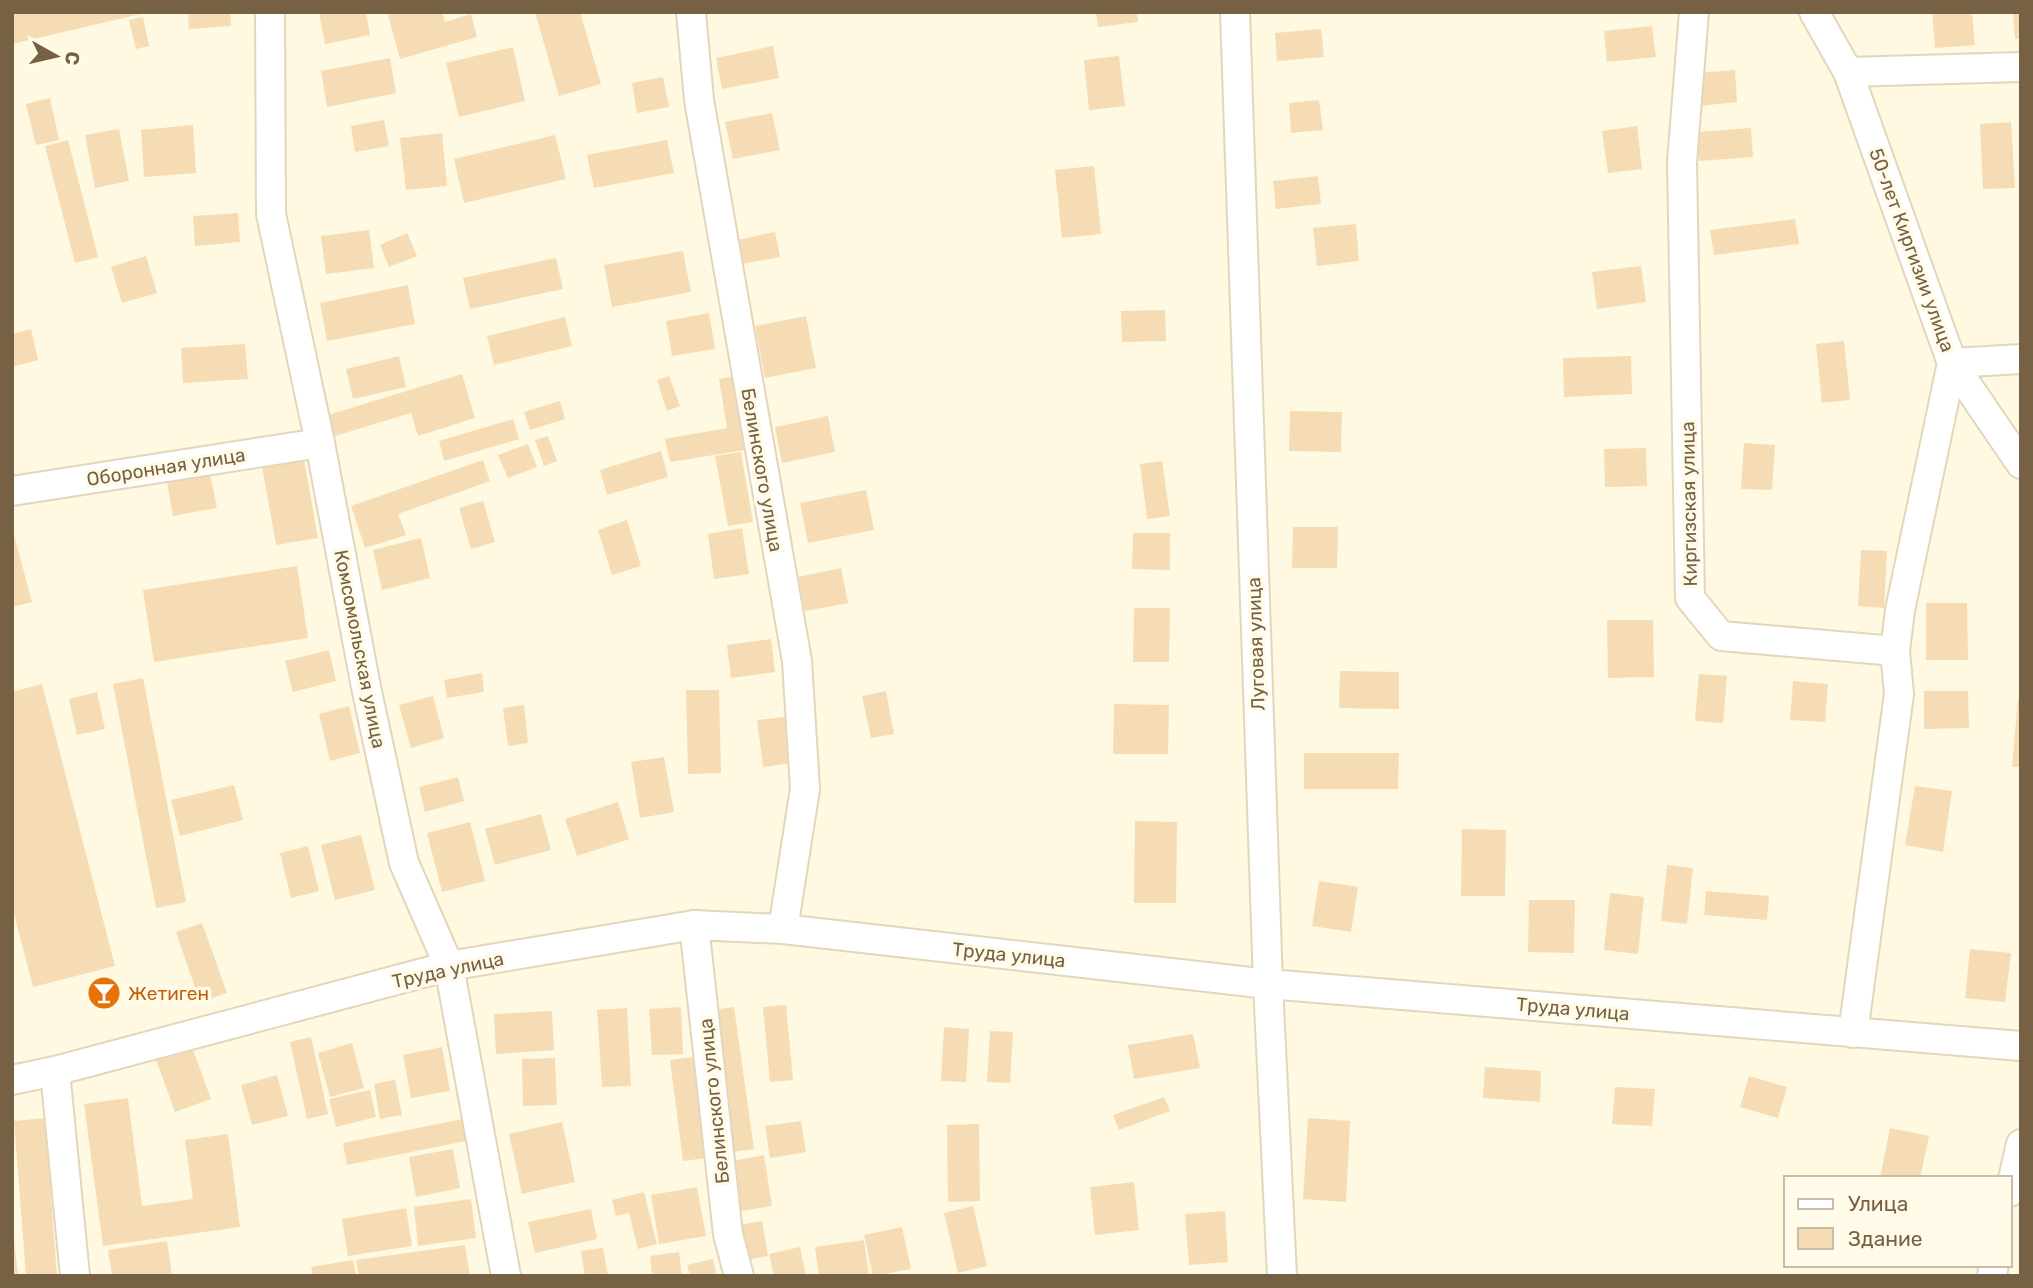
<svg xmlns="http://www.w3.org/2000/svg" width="2033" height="1288" font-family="Rubik,sans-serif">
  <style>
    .building { fill: #f6dcb5 }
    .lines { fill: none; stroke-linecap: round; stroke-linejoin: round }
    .minor-casing { stroke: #e3d6bb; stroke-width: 32 }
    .minor { stroke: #fff; stroke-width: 28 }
    .labels { text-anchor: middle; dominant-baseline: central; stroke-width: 7; stroke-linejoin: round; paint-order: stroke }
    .street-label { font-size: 19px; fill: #776145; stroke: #fffbe8 }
    .food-label { font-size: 19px; fill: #c56008; stroke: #fffbe8; text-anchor: start }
  </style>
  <rect width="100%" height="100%" fill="#fef9e0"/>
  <g class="building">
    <polygon points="17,12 145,12 145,13 12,44 12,13"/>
    <polygon points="188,12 230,12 231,26 189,29"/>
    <polygon points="319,12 366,12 370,35 325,44"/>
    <polygon points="387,12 442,12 445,22 471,14 477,37 400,59"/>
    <polygon points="535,12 580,12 601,84 559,96"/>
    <polygon points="1096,12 1137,12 1138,22 1098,27"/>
    <polygon points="1932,12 1972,12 1975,45 1935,48"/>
    <polygon points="2013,12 2021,12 2021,38 2015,39"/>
    <polygon points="143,17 149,46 136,49 129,20"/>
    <polygon points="1652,26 1656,57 1607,62 1604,31"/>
    <polygon points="1321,29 1324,57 1277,61 1275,33"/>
    <polygon points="773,46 779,78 722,89 716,58"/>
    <polygon points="513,47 525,101 459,117 446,63"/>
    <polygon points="1119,56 1125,106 1089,110 1084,60"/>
    <polygon points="390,58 396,93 327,107 321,71"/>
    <polygon points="1735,70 1737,102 1699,106 1697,73"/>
    <polygon points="663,77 669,107 637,113 632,83"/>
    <polygon points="50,98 59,140 36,145 26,104"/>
    <polygon points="1319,100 1323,130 1291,133 1289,103"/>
    <polygon points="772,113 780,150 733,159 725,122"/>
    <polygon points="384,120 389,146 355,152 351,126"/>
    <polygon points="2011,122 2015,188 1983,189 1980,124"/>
    <polygon points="193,125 196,173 144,177 141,130"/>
    <polygon points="1637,126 1642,169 1608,173 1602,131"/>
    <polygon points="1751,128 1753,157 1699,161 1696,132"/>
    <polygon points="119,129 129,181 95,188 85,135"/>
    <polygon points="442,133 447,186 406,190 400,138"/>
    <polygon points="555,135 566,179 464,203 454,159"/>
    <polygon points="68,140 98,257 75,263 45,146"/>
    <polygon points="667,140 674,173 594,188 587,155"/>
    <polygon points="1094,166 1101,234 1062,238 1055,170"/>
    <polygon points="1318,176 1321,204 1276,209 1273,181"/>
    <polygon points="238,213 240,242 195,246 193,216"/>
    <polygon points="1795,219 1799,244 1714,255 1710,230"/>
    <polygon points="1356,224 1359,261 1317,266 1313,228"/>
    <polygon points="369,230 374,268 326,274 321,236"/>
    <polygon points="775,232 780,257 742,264 737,240"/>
    <polygon points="407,233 417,256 389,267 380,245"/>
    <polygon points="683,251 691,292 612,307 604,265"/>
    <polygon points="146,256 157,293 122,303 111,267"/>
    <polygon points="556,258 563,289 470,309 463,278"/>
    <polygon points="1641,266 1646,302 1597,309 1592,272"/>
    <polygon points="408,285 415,324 327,341 320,303"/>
    <polygon points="1165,310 1166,341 1122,342 1121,311"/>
    <polygon points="709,313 715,349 672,356 666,321"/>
    <polygon points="806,316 816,368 765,378 755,326"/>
    <polygon points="565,317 572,346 494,365 487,336"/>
    <polygon points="31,329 38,360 12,367 12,334"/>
    <polygon points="1844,341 1850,400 1822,403 1816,344"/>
    <polygon points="245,344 248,379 183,383 181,348"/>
    <polygon points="399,356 406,387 353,399 346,369"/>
    <polygon points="1631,356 1632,394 1564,397 1563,358"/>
    <polygon points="462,374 475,418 418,436 411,413 335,436 328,415"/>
    <polygon points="669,376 680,406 667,411 657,380"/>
    <polygon points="732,377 745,450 670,462 665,439 727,428 719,379"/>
    <polygon points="560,401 565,419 530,430 524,412"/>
    <polygon points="1290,411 1342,412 1341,452 1289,451"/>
    <polygon points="828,416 835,452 782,463 775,427"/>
    <polygon points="513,419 519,439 444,461 439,441"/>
    <polygon points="548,436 557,461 544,466 535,440"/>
    <polygon points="1744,443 1775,445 1772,490 1741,489"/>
    <polygon points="528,444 537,467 508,478 498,455"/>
    <polygon points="1646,448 1647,486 1605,487 1604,449"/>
    <polygon points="661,451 668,477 607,495 600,470"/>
    <polygon points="741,452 753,522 728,526 715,456"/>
    <polygon points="303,454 318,538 276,545 261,461"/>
    <polygon points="483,460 490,481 398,514 406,535 365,548 351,506"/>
    <polygon points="1162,461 1170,516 1147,519 1140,464"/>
    <polygon points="210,474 217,508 173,516 167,482"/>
    <polygon points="866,490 874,530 808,543 800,503"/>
    <polygon points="483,501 495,542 471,549 459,508"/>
    <polygon points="627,520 641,566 612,575 598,530"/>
    <polygon points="1293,527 1338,527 1337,568 1292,568"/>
    <polygon points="12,528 32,602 12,607"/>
    <polygon points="742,528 749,574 714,579 708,534"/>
    <polygon points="1133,533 1170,533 1170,570 1132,569"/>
    <polygon points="421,538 430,578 382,590 373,550"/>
    <polygon points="1861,550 1887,551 1884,608 1858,606"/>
    <polygon points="297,566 308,638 154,662 143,590"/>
    <polygon points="841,568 848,603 805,611 798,577"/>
    <polygon points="1926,603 1967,603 1968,660 1926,660"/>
    <polygon points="1134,608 1170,608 1169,662 1133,662"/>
    <polygon points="1607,620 1653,620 1654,677 1608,678"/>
    <polygon points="771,639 775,672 731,678 727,645"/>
    <polygon points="329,650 336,681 293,692 285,661"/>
    <polygon points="1340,671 1399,672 1399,709 1339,708"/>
    <polygon points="482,673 484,692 447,698 444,680"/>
    <polygon points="1699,674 1727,676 1723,723 1695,721"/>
    <polygon points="143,678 186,902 156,908 113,684"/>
    <polygon points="1793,681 1828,684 1825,722 1790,720"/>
    <polygon points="42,684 115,966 33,987 12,906 12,692"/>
    <polygon points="686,690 719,690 721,773 688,774"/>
    <polygon points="886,691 894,734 871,738 862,696"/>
    <polygon points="1924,691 1968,691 1969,728 1924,729"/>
    <polygon points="97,692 105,729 77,735 69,699"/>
    <polygon points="433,696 444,738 411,748 399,705"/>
    <polygon points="2018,698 2021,698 2021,767 2012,767"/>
    <polygon points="1114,704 1169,705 1168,754 1113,754"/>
    <polygon points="524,705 528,743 508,746 503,708"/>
    <polygon points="349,706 360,753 330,761 319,714"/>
    <polygon points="785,717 791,763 763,767 757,720"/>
    <polygon points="1304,753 1399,753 1398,789 1304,789"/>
    <polygon points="664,757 674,812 640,818 631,762"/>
    <polygon points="458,777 464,801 425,812 419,787"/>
    <polygon points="234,785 243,820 180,836 171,800"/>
    <polygon points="1915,786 1952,791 1943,852 1905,845"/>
    <polygon points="618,802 629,839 577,856 565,819"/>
    <polygon points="541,814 551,850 495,865 485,829"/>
    <polygon points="1135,821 1177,822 1176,903 1134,903"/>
    <polygon points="470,822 485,881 442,892 427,833"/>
    <polygon points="1462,829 1506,830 1505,896 1461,896"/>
    <polygon points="361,835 375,890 335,900 321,845"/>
    <polygon points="308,846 319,891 291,898 280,853"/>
    <polygon points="1667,865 1693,868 1687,924 1661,921"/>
    <polygon points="1319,881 1358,887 1351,932 1312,926"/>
    <polygon points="1706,891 1769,896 1767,920 1704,915"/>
    <polygon points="1610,893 1644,897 1638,954 1604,950"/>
    <polygon points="1529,900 1575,900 1574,953 1528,952"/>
    <polygon points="202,923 227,993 200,1002 176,932"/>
    <polygon points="1970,949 2011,953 2005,1002 1965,998"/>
    <polygon points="786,1005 793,1080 770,1082 763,1007"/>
    <polygon points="681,1007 683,1054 652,1055 649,1009"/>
    <polygon points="734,1007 754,1149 725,1153 705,1011"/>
    <polygon points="627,1008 631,1086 602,1087 597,1010"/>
    <polygon points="552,1011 554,1050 496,1054 494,1014"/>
    <polygon points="944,1027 969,1029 966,1082 941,1081"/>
    <polygon points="990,1031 1013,1032 1010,1083 987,1082"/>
    <polygon points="1193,1034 1200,1068 1134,1079 1128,1045"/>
    <polygon points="311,1037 328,1114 307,1119 290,1042"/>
    <polygon points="352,1043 364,1088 330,1097 318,1053"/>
    <polygon points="192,1047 211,1099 175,1112 156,1060"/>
    <polygon points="442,1047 450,1091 411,1098 403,1055"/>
    <polygon points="694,1057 707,1158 683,1161 670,1060"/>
    <polygon points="555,1058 557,1105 523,1106 522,1059"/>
    <polygon points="1485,1067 1541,1071 1540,1102 1483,1098"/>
    <polygon points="277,1075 288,1116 252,1125 241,1085"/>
    <polygon points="1749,1076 1787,1087 1778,1118 1740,1107"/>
    <polygon points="395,1080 402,1115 380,1119 374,1084"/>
    <polygon points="1615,1087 1655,1089 1652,1126 1612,1124"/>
    <polygon points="370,1090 376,1117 336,1127 329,1099"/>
    <polygon points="1164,1097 1170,1111 1119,1130 1113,1115"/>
    <polygon points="128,1098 142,1206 193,1199 185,1140 228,1134 240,1227 103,1246 84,1104"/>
    <polygon points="45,1118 57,1276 26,1276 14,1121"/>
    <polygon points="467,1118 471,1140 347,1165 343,1143"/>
    <polygon points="1308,1118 1350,1121 1346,1202 1303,1199"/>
    <polygon points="801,1121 806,1152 770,1158 765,1126"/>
    <polygon points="562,1122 575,1182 522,1194 509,1134"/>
    <polygon points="979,1124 980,1201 948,1202 947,1125"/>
    <polygon points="1890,1128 1929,1136 1920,1178 1880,1178"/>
    <polygon points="453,1149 460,1188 416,1197 409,1157"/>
    <polygon points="764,1155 772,1206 735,1212 727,1162"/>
    <polygon points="1134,1182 1139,1230 1095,1235 1090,1187"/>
    <polygon points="697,1187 706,1236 659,1244 651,1195"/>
    <polygon points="644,1192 657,1244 638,1249 629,1213 616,1216 612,1200"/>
    <polygon points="471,1199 476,1238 418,1246 414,1207"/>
    <polygon points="973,1206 987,1266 958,1273 944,1213"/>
    <polygon points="406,1208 412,1246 348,1256 342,1219"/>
    <polygon points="591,1209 597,1239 535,1253 528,1222"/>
    <polygon points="1225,1211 1228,1262 1189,1265 1185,1214"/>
    <polygon points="762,1221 768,1256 745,1260 739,1225"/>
    <polygon points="902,1227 911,1269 873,1276 864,1235"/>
    <polygon points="12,1240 14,1240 18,1274 12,1275"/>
    <polygon points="864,1240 869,1276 819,1276 815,1247"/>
    <polygon points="167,1241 172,1276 112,1276 108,1250"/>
    <polygon points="465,1245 470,1276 359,1276 356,1260"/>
    <polygon points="800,1247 806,1276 774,1276 769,1254"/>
    <polygon points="603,1248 608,1276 585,1276 581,1251"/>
    <polygon points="679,1252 682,1276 666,1276 665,1274 652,1275 650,1256"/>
    <polygon points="713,1259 717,1276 690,1276 687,1265"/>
    <polygon points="353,1260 356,1276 313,1276 311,1267"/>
  </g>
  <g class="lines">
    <defs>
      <g id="minor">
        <polyline points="270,12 271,214 320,443 366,687 404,863 449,966 506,1276"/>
        <polyline points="691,12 699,100 797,661 805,789 783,929"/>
        <polyline points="1235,12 1268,984 1282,1276"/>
        <polyline points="1694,12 1682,162 1690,598 1721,636 1895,651 1899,694 1853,1033"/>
        <polyline points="1814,12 1848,72 2021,67"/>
        <polyline points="1848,72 1952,363 2021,359"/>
        <polyline points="1952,363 2021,464"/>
        <polyline points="12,491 320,443"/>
        <polyline points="1895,651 1900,610 1952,363"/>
        <polyline points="694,925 728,1234 739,1276"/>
        <polyline points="55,1071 75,1276"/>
        <polyline points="12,1080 55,1071 449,966 694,925 783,929 1268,984 2021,1046"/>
        <polyline points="2010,1192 2021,1144"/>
        <polyline points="1992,1276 1994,1265"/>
      </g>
    </defs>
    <use href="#minor" class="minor-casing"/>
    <use href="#minor" class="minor"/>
  </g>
  <defs>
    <symbol id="bar-disc" viewBox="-11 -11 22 22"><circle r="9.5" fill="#e8710a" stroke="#fffbe8"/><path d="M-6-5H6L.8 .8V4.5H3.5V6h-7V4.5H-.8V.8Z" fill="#fff"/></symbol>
  </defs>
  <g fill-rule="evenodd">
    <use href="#bar-disc" x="85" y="974" width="38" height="38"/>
  </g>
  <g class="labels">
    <g class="street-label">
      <text transform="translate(1912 250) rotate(70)">50-лет Киргизии улица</text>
      <text transform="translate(166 467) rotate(-9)">Оборонная улица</text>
      <text transform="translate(762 470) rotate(80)">Белинского улица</text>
      <text transform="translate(1689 504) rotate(-91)">Киргизская улица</text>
      <text transform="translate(1256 644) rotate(-92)">Луговая улица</text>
      <text transform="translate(360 649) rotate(79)">Комсомольская улица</text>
      <text transform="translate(1009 955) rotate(6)">Труда улица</text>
      <text transform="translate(448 970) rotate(-12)">Труда улица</text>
      <text transform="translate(1573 1009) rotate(5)">Труда улица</text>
      <text transform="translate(714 1101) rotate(-96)">Белинского улица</text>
    </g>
    <g class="food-label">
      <text x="128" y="993">Жетиген</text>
    </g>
  </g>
  <rect width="2033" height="1288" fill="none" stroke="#776145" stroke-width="28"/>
  <rect x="1784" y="1176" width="228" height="91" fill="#fffbe8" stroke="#c9bda7" stroke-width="2"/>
  <rect x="1798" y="1199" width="35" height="10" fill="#ffffff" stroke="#c9bda7" stroke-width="2"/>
  <text x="1848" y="1211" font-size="21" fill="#776145">Улица</text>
  <rect x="1798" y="1228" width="35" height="21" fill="#f6dcb5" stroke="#c9bda7" stroke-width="2"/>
  <text x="1848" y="1246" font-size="21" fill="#776145">Здание</text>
  <g transform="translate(56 56) rotate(98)" stroke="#fffbe8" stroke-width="5" paint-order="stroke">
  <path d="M0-5L12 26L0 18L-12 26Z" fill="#776145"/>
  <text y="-10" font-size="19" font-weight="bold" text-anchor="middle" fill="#776145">С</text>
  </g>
</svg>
